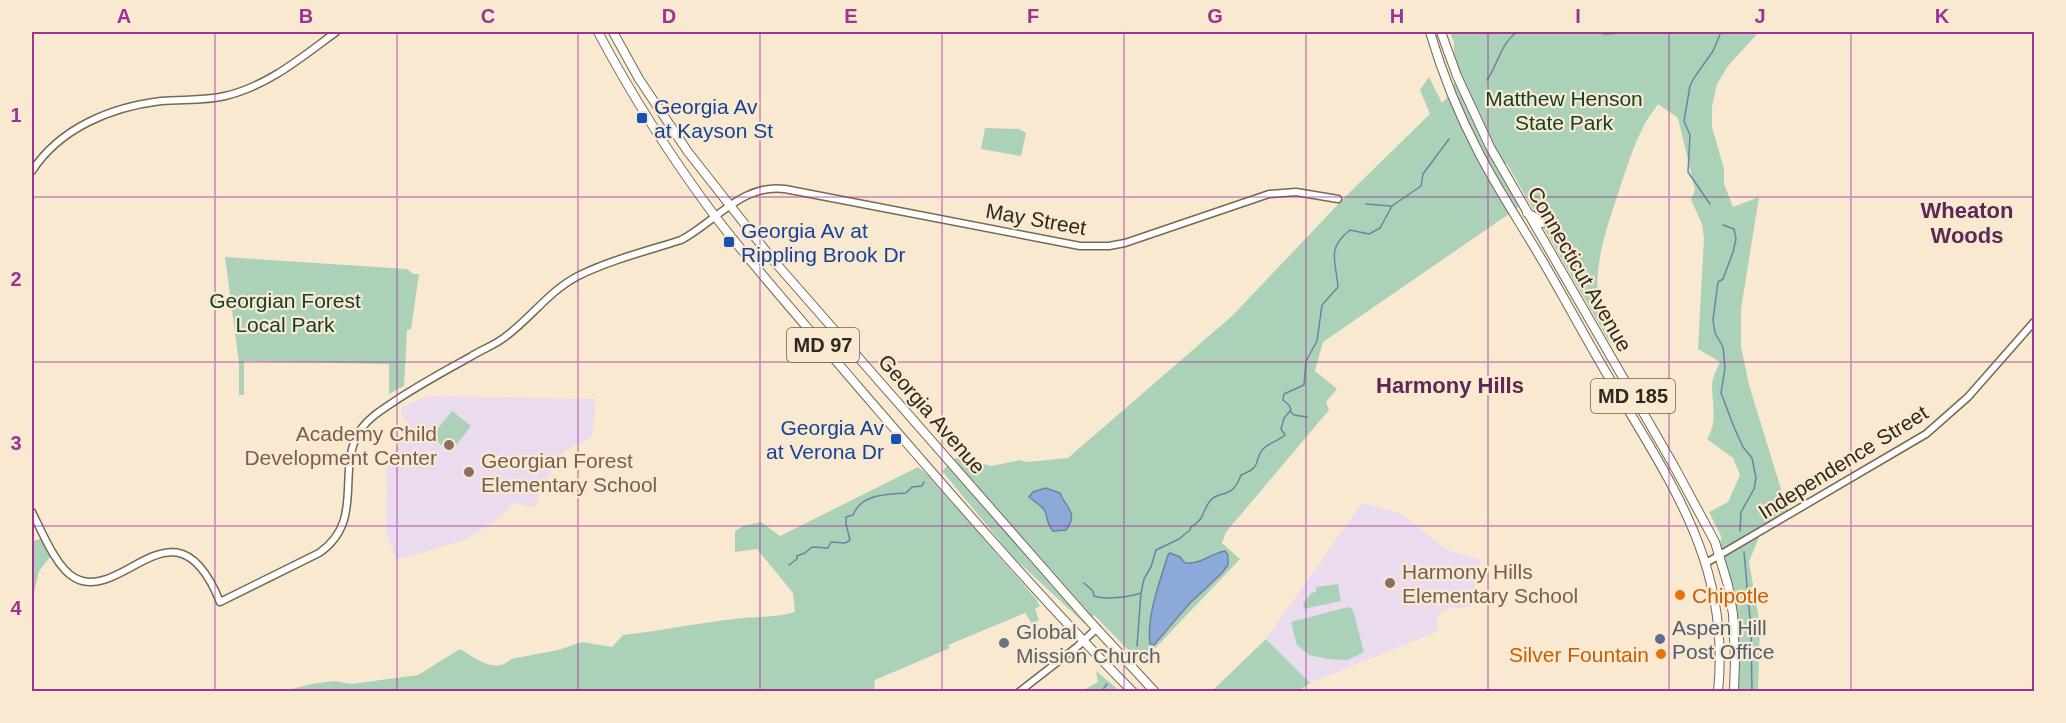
<svg xmlns="http://www.w3.org/2000/svg" width="2066" height="723" font-family="Helvetica,sans-serif">
  <style>
    .education { fill: #ebdbee }
    .green { fill: #abd2b9; fill-rule: evenodd }
    .water { fill: #8da9d9; stroke: #7082a1; stroke-width: 1.5 }
    .lines { fill: none; stroke-linecap: round; stroke-linejoin: round }
    .stream { stroke: #7082a1; stroke-width: 1.5 }
    .minor-casing { stroke: #776853; stroke-width: 9 }
    .major-casing { stroke: #776853; stroke-width: 10 }
    .minor { stroke: #fff; stroke-width: 6 }
    .major { stroke: #fff; stroke-width: 8 }
    .grid { fill: none; stroke: #9e3395; stroke-width: 1.5; stroke-opacity: 0.55 }
    .transit-dot { fill: #1a4fb4; stroke: #f9e9d1; stroke-width: 2 }
    .education-dot { fill: #8d6e63; stroke: #f9e9d1; stroke-width: 2 }
    .food-dot { fill: #e8710a; stroke: #f9e9d1; stroke-width: 2 }
    .service-dot { fill: #5c6f8a; stroke: #f9e9d1; stroke-width: 2 }
    .worship-dot { fill: #6b7280; stroke: #f9e9d1; stroke-width: 2 }
    .labels { text-anchor: middle; dominant-baseline: central; stroke-width: 4.5; stroke-linejoin: round; paint-order: stroke }
    .shield { fill: #f9e9d1; stroke: #6b6254; stroke-width: 1.5 }
    .shield-label { font-size: 20px; font-weight: bold; fill: #2e281f }
    .park-label { font-size: 21px; fill: #154029; stroke: #f9e9d1 }
    .transit-label { font-size: 21px; fill: #164399; stroke: #f9e9d1; text-anchor: start }
    .street-label { font-size: 21px; fill: #2e281f; stroke: #f9e9d1 }
    .education-label { font-size: 21px; fill: #785e54; stroke: #f9e9d1; text-anchor: start }
    .food-label { font-size: 21px; fill: #c56008; stroke: #f9e9d1; text-anchor: start }
    .service-label { font-size: 21px; fill: #4e5e75; stroke: #f9e9d1; text-anchor: start }
    .worship-label { font-size: 21px; fill: #5b616d; stroke: #f9e9d1; text-anchor: start }
    .neighbourhood-label { font-size: 22px; font-weight: bold; fill: #5c2856; stroke: #f9e9d1 }
    .neatline { fill: none; stroke: #9e3395; stroke-width: 2 }
    .grid-label { font-size: 20px; text-anchor: middle; font-weight: bold; fill: #9e3395 }
  </style>
  <rect width="100%" height="100%" fill="#f9e9d1"/>
  <g class="education">
    <polygon points="427,396 596,399 592,437 565,451 544,483 535,507 522,505 514,502 498,519 467,539 397,560 386,533 387,461 408,431 408,423 401,414 403,406"/>
    <polygon points="1362,503 1400,513 1447,550 1481,560 1470,607 1445,609 1438,615 1436,632 1310,683 1266,639"/>
  </g>
  <g class="green">
    <path d="M 1450,32 L 1759,32 L 1728,66 L 1717,84 L 1712,107 L 1712,127 L 1724,169 L 1724,184 L 1733,207 L 1759,197 L 1741,309 L 1741,346 L 1749,385 L 1789,515 L 1761,532 L 1749,562 L 1760,626 L 1758,691 L 1734,691 L 1735,637 L 1720,556 L 1721,536 L 1709,512 L 1728,502 L 1740,475 L 1733,458 L 1707,439 C 1718,422 1712,405 1712,385 C 1712,378 1717,369 1720,362 L 1698,349 L 1704,238 L 1702,224 L 1691,200 L 1695,190 L 1678,118 L 1658,104 L 1645,123 L 1637,140 C 1628,162 1621,184 1614,206 C 1596,260 1588,297 1614,350 L 1507,164 L 1498,169 L 1519,207 L 1323,342 L 1315,371 L 1337,389 L 1326,402 L 1329,410 L 1226,532 L 1222,543 L 1240,559 L 1141,663 L 1094,615 L 1085,624 L 1013,557 L 942,471 L 956,458 L 992,466 L 1020,460 L 1027,462 L 1068,458 L 1232,316 L 1347,195 L 1430,114 L 1420,90 L 1429,77 L 1442,103 L 1454,91 L 1454,42 ZM 1225,551 L 1228,555 L 1229,559 L 1222,573 L 1189,604 L 1154,645 L 1149,636 L 1155,598 L 1168,555 L 1180,557 L 1185,563 C 1203,564 1209,554 1225,551 Z"/>
    <polygon points="985,128 1019,129 1026,133 1021,156 981,149"/>
    <polygon points="225,257 407,269 413,274 419,274 411,329 407,330 404,386 389,394 389,364 244,361 244,395 239,395 239,363"/>
    <polygon points="452,411 471,426 453,449 447,449 431,437"/>
    <path d="M 918,467 L 928,475 L 1036,599 L 1040,606 L 1035,609 L 1039,620 L 1033,625 L 1025,613 L 948,645 L 950,648 L 875,680 L 874,691 L 285,691 L 311,684 L 334,681 L 351,684 L 418,675 L 460,649 C 474,657 495,675 511,659 L 558,650 L 582,642 L 612,647 L 623,635 C 660,631 697,623 734,619 C 755,616 775,618 795,612 L 793,593 L 757,549 L 735,552 L 735,531 L 743,526 L 761,522 L 780,536 Z"/>
    <polygon points="45,538 54,552 39,571 34,593 32,592 32,541"/>
    <polygon points="1338,584 1341,601 1304,609 1303,604 1311,593 1316,592 1316,587"/>
    <polygon points="1348,607 1352,609 1354,614 1364,652 1348,660 1327,659 1309,655 1297,645 1291,622"/>
    <polygon points="1266,639 1310,683 1298,691 1212,691"/>
    <polygon points="1096,671 1120,691 1082,691 1098,682"/>
  </g>
  <g class="water">
    <path d="M 1046,488 L 1060,493 C 1066,508 1079,513 1066,530 L 1053,531 C 1046,523 1048,518 1045,511 C 1041,505 1035,502 1029,497 L 1033,492 Z"/>
    <path d="M 1225,551 L 1228,555 L 1228,565 L 1222,573 L 1189,604 L 1154,645 L 1150,644 C 1146,617 1160,581 1168,555 L 1170,553 L 1180,557 L 1185,563 C 1203,564 1209,554 1225,551 Z"/>
  </g>
  <g class="lines">
    <g class="stream">
      <polyline points="1595,32 1605,34 1637,32"/>
      <path d="M 1487,80 C 1498,64 1501,43 1517,32"/>
      <polyline points="1366,204 1391,206"/>
      <polyline points="1710,204 1688,172 1690,135 1684,121 1690,86 1694,78 1713,51 1721,32"/>
      <polyline points="1723,225 1734,229 1736,239 1733,252 1723,279 1718,282 1713,320 1715,333 1723,347 1725,368 1721,393 1734,427 1743,447 1752,458 1756,478 1754,489 1741,512 1740,531"/>
      <polyline points="1290,411 1294,415 1307,417"/>
      <polyline points="1744,552 1751,630 1752,692"/>
      <path d="M 789,565 L 797,559 L 797,556 L 805,553 L 812,547 L 828,548 L 831,542 L 845,543 L 850,540 L 846,524 L 846,517 L 853,515 C 861,494 887,494 906,493 L 912,487 L 922,486 L 924,482"/>
      <path d="M 1084,583 L 1093,591 L 1094,596 C 1105,600 1130,597 1141,593"/>
      <path d="M 1137,646 L 1141,593 L 1144,579 L 1151,567 L 1156,550 L 1179,539 L 1190,530 L 1191,527 C 1205,519 1202,511 1210,501 C 1219,489 1232,501 1241,475 C 1264,466 1253,460 1263,449 C 1269,443 1278,441 1285,435 L 1281,429 L 1284,418 L 1291,410 L 1289,405 L 1283,400 L 1284,394 L 1304,385 L 1306,361 L 1317,341 L 1322,305 L 1338,287 C 1336,260 1326,249 1350,230 L 1369,234 L 1380,228 L 1392,206 L 1421,186 L 1423,174 L 1449,139"/>
      <polyline points="1101,692 1107,684"/>
    </g>
    <defs>
      <g id="minor">
        <path d="M 32,171 C 60,128 111,107 161,101 C 183,99 204,101 225,96 C 268,86 302,57 336,32"/>
        <path d="M 32,512 C 41,530 57,569 75,578 C 123,604 175,491 220,602 L 319,553 C 367,520 334,469 361,429 C 369,418 380,411 392,403 C 417,386 443,372 470,357 C 481,350 495,345 505,337 C 531,318 549,291 578,276 C 610,260 647,251 681,240 C 715,222 743,183 785,189 L 1080,246 L 1109,246 L 1125,243 L 1269,194 L 1296,192 L 1338,199"/>
        <polyline points="1706,563 1926,434 1968,397 2034,322"/>
        <polyline points="1019,692 1078,646 1097,628"/>
      </g>
      <g id="major">
        <path d="M 598,32 C 632,96 671,157 714,215 C 760,275 811,331 860,389 C 949,492 1037,595 1133,692"/>
        <polyline points="613,32 639,79 688,152 773,260 1085,616 1155,692"/>
        <path d="M 1430,32 C 1442,73 1459,115 1479,153 C 1497,188 1519,221 1539,255 C 1564,297 1586,339 1611,381 C 1672,485 1731,565 1718,692"/>
        <polyline points="1441,32 1457,76 1490,147 1674,466 1715,542 1728,585 1733,614 1735,660 1734,692"/>
        <polyline points="1527,213 1535,217 1542,223"/>
      </g>
    </defs>
    <use href="#minor" class="minor-casing"/>
    <use href="#major" class="major-casing"/>
    <use href="#minor" class="minor"/>
    <use href="#major" class="major"/>
  </g>
  <path class="grid" d="M 215,32 L 215,692M 397,32 L 397,692M 578,32 L 578,692M 760,32 L 760,692M 942,32 L 942,692M 1124,32 L 1124,692M 1306,32 L 1306,692M 1488,32 L 1488,692M 1669,32 L 1669,692M 1851,32 L 1851,692M 32,197 L 2034,197M 32,362 L 2034,362M 32,526 L 2034,526"/>
  <g class="transit-dot">
    <rect x="636" y="112" width="12" height="12" rx="3"/>
    <rect x="723" y="236" width="12" height="12" rx="3"/>
    <rect x="890" y="433" width="12" height="12" rx="3"/>
  </g>
  <g class="education-dot">
    <circle cx="449" cy="445" r="6"/>
    <circle cx="469" cy="472" r="6"/>
    <circle cx="1390" cy="583" r="6"/>
  </g>
  <g class="food-dot">
    <circle cx="1680" cy="595" r="6"/>
    <circle cx="1661" cy="654" r="6"/>
  </g>
  <circle class="service-dot" cx="1660" cy="639" r="6"/>
  <circle class="worship-dot" cx="1004" cy="643" r="6"/>
  <g class="labels">
    <g class="shield">
      <rect x="787" y="328" width="72" height="34" rx="4.5"/>
      <rect x="1591" y="379" width="84" height="34" rx="4.5"/>
    </g>
    <g class="shield-label">
      <text x="823" y="345">MD 97</text>
      <text x="1633" y="396">MD 185</text>
    </g>
    <g class="park-label">
      <text x="1564" y="98">Matthew Henson<tspan x="1564" dy="24">State Park</tspan></text>
      <text x="285" y="300">Georgian Forest<tspan x="285" dy="24">Local Park</tspan></text>
    </g>
    <g class="transit-label">
      <text x="654" y="106">Georgia Av<tspan x="654" dy="24">at Kayson St</tspan></text>
      <text x="741" y="230">Georgia Av at<tspan x="741" dy="24">Rippling Brook Dr</tspan></text>
      <text x="884" y="427" text-anchor="end">Georgia Av<tspan x="884" dy="24">at Verona Dr</tspan></text>
    </g>
    <g class="street-label">
      <text transform="translate(1036 219) rotate(10)">May Street</text>
      <text transform="translate(1580 269) rotate(60)">Connecticut Avenue</text>
      <text transform="translate(932 414) rotate(49)">Georgia Avenue</text>
      <text transform="translate(1843 462) rotate(-32)">Independence Street</text>
    </g>
    <g class="education-label">
      <text x="437" y="433" text-anchor="end">Academy Child<tspan x="437" dy="24">Development Center</tspan></text>
      <text x="481" y="460">Georgian Forest<tspan x="481" dy="24">Elementary School</tspan></text>
      <text x="1402" y="571">Harmony Hills<tspan x="1402" dy="24">Elementary School</tspan></text>
    </g>
    <g class="food-label">
      <text x="1692" y="595">Chipotle</text>
      <text x="1649" y="654" text-anchor="end">Silver Fountain</text>
    </g>
    <g class="service-label">
      <text x="1672" y="627">Aspen Hill<tspan x="1672" dy="24">Post Office</tspan></text>
    </g>
    <g class="worship-label">
      <text x="1016" y="631">Global<tspan x="1016" dy="24">Mission Church</tspan></text>
    </g>
    <g class="neighbourhood-label">
      <text x="1967" y="210">Wheaton<tspan x="1967" dy="25">Woods</tspan></text>
      <text x="1450" y="385">Harmony Hills</text>
    </g>
  </g>
  <rect width="2066" height="723" fill="none" stroke="#f9e9d1" stroke-width="66"/>
  <rect x="33" y="33" width="2000" height="657" class="neatline"/>
  <g class="grid-label">
    <text x="124" y="23">A</text>
    <text x="306" y="23">B</text>
    <text x="488" y="23">C</text>
    <text x="669" y="23">D</text>
    <text x="851" y="23">E</text>
    <text x="1033" y="23">F</text>
    <text x="1215" y="23">G</text>
    <text x="1397" y="23">H</text>
    <text x="1578" y="23">I</text>
    <text x="1760" y="23">J</text>
    <text x="1942" y="23">K</text>
    <text x="16" y="122">1</text>
    <text x="16" y="286">2</text>
    <text x="16" y="450">3</text>
    <text x="16" y="615">4</text>
  </g>
</svg>
